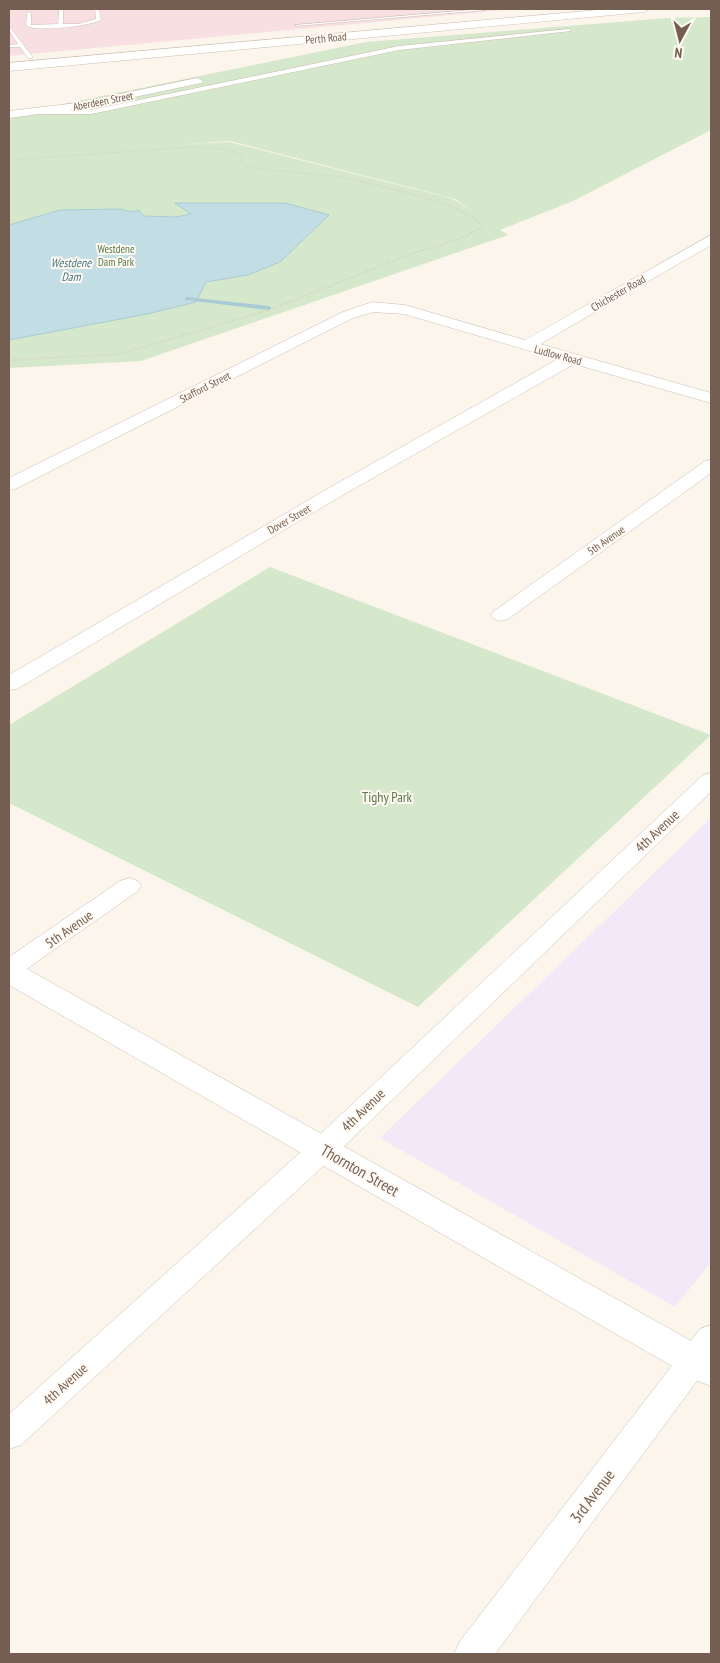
<svg xmlns="http://www.w3.org/2000/svg" width="720" height="1663" font-family="'PT Sans Narrow',sans-serif">
  <style>
    .education { fill: #f2e8f8 }
    .medical { fill: #f8e0e2 }
    .green { fill: #d6e8cb; fill-rule: evenodd }
    .water { fill: #c2dde3; stroke: #a9ccd4 }
    .lines { fill: none; stroke-linecap: round; stroke-linejoin: round }
    .stream { fill: #a9ccd4; fill-rule: evenodd }
    .service-casing { stroke: #cdbeb2; stroke-width: 1 }
    .minor-casing { stroke: #cdbeb2; stroke-width: 1 }
    .tertiary-casing { stroke: #cdbeb2; stroke-width: 1 }
    .secondary-casing { stroke: #cfbfb0; stroke-width: 1 }
    .path-far1 { stroke: #d3baa9; stroke-width: 1; stroke-dasharray: 0.5 2; stroke-linecap: butt }
    .path { stroke: #d3baa9; stroke-width: 2; stroke-dasharray: 0.5 2.5; stroke-linecap: butt }
    .service { fill: #fff; fill-rule: evenodd }
    .minor { fill: #fff; fill-rule: evenodd }
    .tertiary { fill: #fff; fill-rule: evenodd }
    .secondary { fill: #fff; fill-rule: evenodd }
    .labels { text-anchor: middle; dominant-baseline: central; stroke-width: 4; stroke-linejoin: round; paint-order: stroke }
    .far-street-label { font-size: 11px; fill: #745e51; stroke: #fef9f2 }
    .far-park-label { font-size: 11px; fill: #56784a; stroke: #fef9f2 }
    .far-water-label { font-size: 12px; font-style: italic; fill: #4c7a85; stroke: #fef9f2 }
    .park-label { font-size: 14px; fill: #56784a; stroke: #fef9f2 }
    .street-label { font-size: 14px; fill: #745e51; stroke: #fef9f2 }
    .near-street-label { font-size: 16px; fill: #745e51; stroke: #fef9f2 }
  </style>
  <rect width="100%" height="100%" fill="#fbf5ec"/>
  <polygon class="education" points="711,818 711,1262 675,1307 380,1138"/>
  <polygon class="medical" points="9,9 515,9 9,56"/>
  <g class="green">
    <path d="M 711,17 L 711,130 L 573,201 L 500,230 L 508,235 L 141,361 L 9,368 L 9,115 L 366,42 L 667,18 ZM 230,141 L 455,199 L 474,212 L 453,199 L 229,142 L 183,144 Z"/>
    <polygon points="270,567 711,735 418,1007 9,803 9,725"/>
  </g>
  <polygon class="water" points="175,203 285,203 329,215 280,262 248,275 206,282 196,302 147,314 9,340 9,225 60,210 120,209 131,212 139,210 144,216 175,217 191,214"/>
  <g class="lines">
    <polygon class="stream" points="187,297 269,306 272,308 269,310 185,300 185,298"/>
    <defs>
      <g id="service">
        <path d="M 59,9 L 63,9 L 63,24 L 79,24 L 96,19 L 95,9 L 99,9 L 101,20 C 91,26 33,33 26,25 L 27,13 L 29,12 L 31,13 L 31,25 L 58,24 Z"/>
        <polygon points="482,9 486,10 297,26 295,25"/>
        <polygon points="9,26 32,56 32,58 28,58 20,47 9,47 9,45 18,44 9,30"/>
        <polygon points="569,29 571,31 399,50 91,114 42,114 39,112 42,110 91,110 399,46"/>
      </g>
      <g id="minor">
        <polygon points="197,78 203,81 201,83 77,109 9,118 9,111 77,103"/>
        <polygon points="711,235 711,245 540,344 711,393 711,403 574,364 348,492 17,689 9,690 9,675 336,484 558,359 404,314 373,312 353,318 15,489 9,490 9,478 343,312 372,302 405,305 525,340"/>
        <polygon points="711,460 711,473 508,619 501,621 494,619 491,615 494,611 705,461"/>
        <polygon points="711,773 711,792 333,1157 21,1445 9,1449 9,1414 313,1141 703,775"/>
        <polygon points="129,878 138,881 141,886 138,891 18,975 9,978 9,957 120,881"/>
        <polygon points="711,1325 711,1362 495,1654 454,1654 460,1641 700,1329"/>
      </g>
      <polygon id="tertiary" points="9,962 20,965 711,1352 711,1386 698,1381 9,985"/>
      <polygon id="secondary" points="608,9 650,9 644,12 9,71 9,63"/>
    </defs>
    <use href="#service" class="service-casing"/>
    <use href="#minor" class="minor-casing"/>
    <use href="#tertiary" class="tertiary-casing"/>
    <use href="#secondary" class="secondary-casing"/>
    <polyline class="path-far1" points="9,160 192,147 227,149 242,156 241,165 253,168 341,177 364,182"/>
    <path class="path" d="M 9,360 L 120,354 L 266,311 L 411,254 L 462,238 L 483,227 C 470,206 385,187 359,181"/>
    <use href="#service" class="service"/>
    <use href="#minor" class="minor"/>
    <use href="#tertiary" class="tertiary"/>
    <use href="#secondary" class="secondary"/>
  </g>
  <g class="labels">
    <g class="far-street-label">
      <text transform="translate(326 38) rotate(-5)">Perth Road</text>
      <text transform="translate(103 101) rotate(-11)">Aberdeen Street</text>
      <text transform="translate(618 293) rotate(-30)">Chichester Road</text>
      <text transform="translate(558 355) rotate(15)">Ludlow Road</text>
      <text transform="translate(205 387) rotate(-27)">Stafford Street</text>
      <text transform="translate(289 519) rotate(-30)">Dover Street</text>
      <text transform="translate(606 540) rotate(-35)">5th Avenue</text>
    </g>
    <g class="far-park-label">
      <text x="116" y="249">Westdene<tspan x="116" dy="13">Dam Park</tspan></text>
    </g>
    <g class="far-water-label">
      <text x="71" y="262">Westdene<tspan x="71" dy="14">Dam</tspan></text>
    </g>
    <g class="park-label">
      <text x="387" y="797">Tighy Park</text>
    </g>
    <g class="street-label">
      <text transform="translate(657 831) rotate(-43)">4th Avenue</text>
      <text transform="translate(69 929) rotate(-35)">5th Avenue</text>
      <text transform="translate(363 1110) rotate(-44)">4th Avenue</text>
      <text transform="translate(65 1384) rotate(-42)">4th Avenue</text>
    </g>
    <g class="near-street-label">
      <text transform="translate(360 1170) rotate(30)">Thornton Street</text>
      <text transform="translate(592 1496) rotate(-53)">3rd Avenue</text>
    </g>
  </g>
  <rect width="720" height="1663" fill="none" stroke="#745e51" stroke-width="20"/>
  <g transform="translate(680 40) rotate(187)" stroke="#fef9f2" stroke-width="4" paint-order="stroke">
  <path d="M0-4L9 19L0 12L-9 19Z" fill="#745e51"/>
  <text y="-8" font-size="14" font-weight="bold" text-anchor="middle" fill="#745e51">N</text>
  </g>
</svg>
